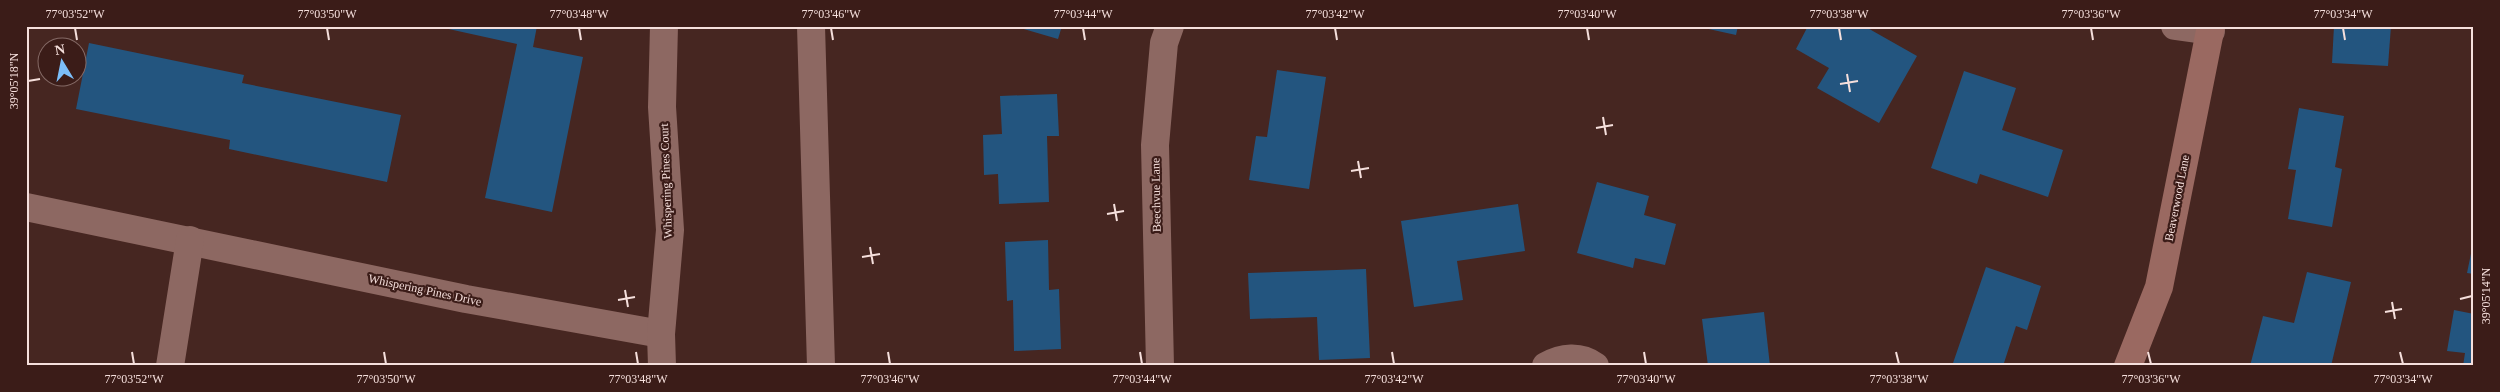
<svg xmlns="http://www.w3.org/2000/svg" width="2500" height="392" font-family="Georgia,serif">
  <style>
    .building { fill: #23557f }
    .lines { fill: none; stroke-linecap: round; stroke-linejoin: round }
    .street { stroke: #8d6862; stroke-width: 28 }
    .secondary { stroke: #9a6961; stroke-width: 28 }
    .ticks { fill: none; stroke: #f5dfdc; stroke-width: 2 }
    .labels { text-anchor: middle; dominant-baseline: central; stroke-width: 4.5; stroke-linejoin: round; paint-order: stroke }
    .street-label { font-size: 12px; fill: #f5dfdc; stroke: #3b1c18 }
    .neatline { fill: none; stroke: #f5dfdc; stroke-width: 2 }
    .ticks-label { font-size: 12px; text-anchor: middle; fill: #f5dfdc }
  </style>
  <rect width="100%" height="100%" fill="#462621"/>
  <g class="building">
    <polygon points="435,26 537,26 533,47 583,57 552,212 485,198 517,44"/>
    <polygon points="1013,26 1062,26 1058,39"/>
    <polygon points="1695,26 1738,26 1736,35"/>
    <polygon points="1808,26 1864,26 1917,56 1879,123 1817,88 1829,68 1796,49"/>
    <polygon points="2334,26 2391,26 2388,66 2332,63"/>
    <polygon points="89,43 244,75 242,83 401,115 387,182 229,149 230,140 76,109"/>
    <polygon points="1277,70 1326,77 1309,189 1249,180 1256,136 1267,137"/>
    <polygon points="1964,71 2016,88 2002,130 2063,150 2048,197 1980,174 1977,184 1931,168"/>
    <polygon points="1057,94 1059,136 1047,136 1049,202 999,204 998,174 984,175 983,135 1002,134 1000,96"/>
    <polygon points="2299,108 2344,116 2335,167 2342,169 2332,227 2288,219 2296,170 2288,169"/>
    <polygon points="1597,182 1649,196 1644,215 1676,224 1665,265 1635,258 1633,268 1577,253"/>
    <polygon points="1518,204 1525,251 1457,261 1463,300 1414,307 1401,221"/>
    <polygon points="1048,240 1049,290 1059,289 1061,349 1014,351 1013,300 1007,301 1005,242"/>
    <polygon points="2473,244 2474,244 2474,274 2467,273"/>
    <polygon points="1986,267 2041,286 2027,330 2016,326 2003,366 1952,366"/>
    <polygon points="1366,269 1370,358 1319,360 1317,317 1250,319 1248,273"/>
    <polygon points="2307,272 2351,282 2331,366 2250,366 2263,316 2294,323"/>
    <polygon points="2454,310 2474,314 2474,366 2463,366 2465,353 2447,351"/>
    <polygon points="1764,312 1770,366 1708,366 1702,319"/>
  </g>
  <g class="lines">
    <g class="street">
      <polyline points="811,26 821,366"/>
      <polyline points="2175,26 2211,31"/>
      <polyline points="26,207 466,299 661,334"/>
      <polyline points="170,366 190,240"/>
      <polyline points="662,366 661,334 670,230 662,107 664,26"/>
      <polyline points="1160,366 1155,145 1164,43 1170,26"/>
      <path d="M 1546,366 C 1562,357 1580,355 1595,366"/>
    </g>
    <polyline class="secondary" points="2128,366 2159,287 2211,26"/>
  </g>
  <path class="ticks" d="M 75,28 L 77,40M 327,28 L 329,40M 579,28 L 581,40M 831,28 L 833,40M 1083,28 L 1085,40M 1335,28 L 1337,40M 1587,28 L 1589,40M 1839,28 L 1841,40M 2091,28 L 2093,40M 2343,28 L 2345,40M 1847,74 L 1850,92M 28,81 L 40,79M 1840,84 L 1858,81M 1603,117 L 1606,135M 1596,128 L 1613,125M 1358,161 L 1361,178M 1351,171 L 1369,168M 1114,204 L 1117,221M 1107,214 L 1124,211M 870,247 L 873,264M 862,257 L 880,254M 625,290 L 628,307M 2460,299 L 2472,296M 618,300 L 635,297M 2392,302 L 2395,319M 2385,312 L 2402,309M 132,352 L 134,364M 384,352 L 386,364M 636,352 L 638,364M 888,352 L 890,364M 1140,352 L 1142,364M 1392,352 L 1394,364M 1644,352 L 1646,364M 1896,352 L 1899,364M 2148,352 L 2151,364M 2400,352 L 2403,364"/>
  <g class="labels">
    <g class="street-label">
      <text transform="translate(666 181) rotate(-92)">Whispering Pines Court</text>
      <text transform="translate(1156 195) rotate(-91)">Beechvue Lane</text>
      <text transform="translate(2177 198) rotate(-79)">Beaverwood Lane</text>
      <text transform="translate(425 290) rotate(12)">Whispering Pines Drive</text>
    </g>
  </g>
  <rect width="2500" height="392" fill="none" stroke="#3b1c18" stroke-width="55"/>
  <g transform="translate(62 62) rotate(350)"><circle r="24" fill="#3b1c18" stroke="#856a66"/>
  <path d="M0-4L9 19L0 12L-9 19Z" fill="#7cbef9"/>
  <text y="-8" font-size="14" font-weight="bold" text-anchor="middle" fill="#f5dfdc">N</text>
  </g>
  <rect x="28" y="28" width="2444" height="336" class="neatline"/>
  <g class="ticks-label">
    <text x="75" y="18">77°03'52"W</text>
    <text x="327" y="18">77°03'50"W</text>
    <text x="579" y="18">77°03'48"W</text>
    <text x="831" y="18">77°03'46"W</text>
    <text x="1083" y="18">77°03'44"W</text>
    <text x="1335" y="18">77°03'42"W</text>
    <text x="1587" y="18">77°03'40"W</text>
    <text x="1839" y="18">77°03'38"W</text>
    <text x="2091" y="18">77°03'36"W</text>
    <text x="2343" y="18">77°03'34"W</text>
    <text transform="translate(14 81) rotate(-90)" y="4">39°05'18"N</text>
    <text transform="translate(2486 296) rotate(-90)" y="4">39°05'14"N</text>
    <text x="134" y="383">77°03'52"W</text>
    <text x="386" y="383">77°03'50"W</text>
    <text x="638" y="383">77°03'48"W</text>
    <text x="890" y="383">77°03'46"W</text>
    <text x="1142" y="383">77°03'44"W</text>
    <text x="1394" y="383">77°03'42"W</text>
    <text x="1646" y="383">77°03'40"W</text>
    <text x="1899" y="383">77°03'38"W</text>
    <text x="2151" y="383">77°03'36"W</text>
    <text x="2403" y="383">77°03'34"W</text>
  </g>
</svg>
